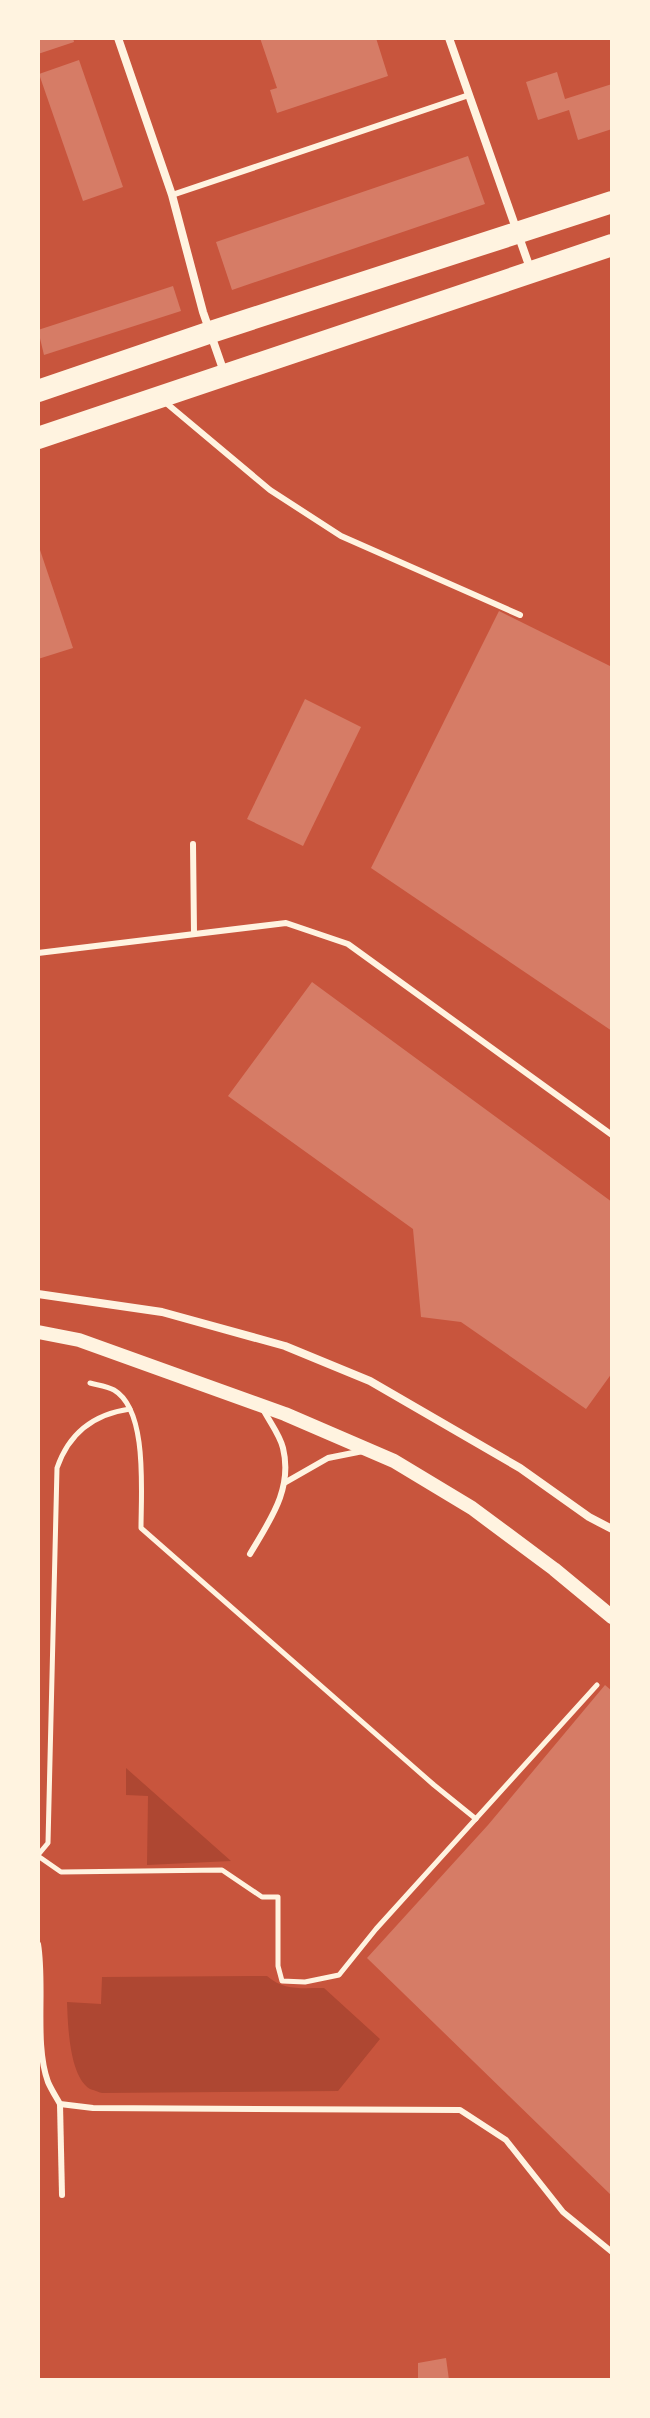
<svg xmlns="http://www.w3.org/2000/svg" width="650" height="2418" font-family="'DM Sans',sans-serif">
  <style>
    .green { fill: #ae4732 }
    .building { fill: #d67c66 }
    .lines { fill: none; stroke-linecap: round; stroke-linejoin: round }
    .path { stroke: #fff3e0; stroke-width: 5 }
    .service { stroke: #fff3e0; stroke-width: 6 }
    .minor { stroke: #fff3e0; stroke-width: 8 }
    .tertiary { stroke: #fff3e0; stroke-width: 14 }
    .trunk { stroke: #fff3e0; stroke-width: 22 }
  </style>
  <rect width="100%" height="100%" fill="#c8553d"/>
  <g class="green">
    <polygon points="126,1768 231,1861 147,1865 148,1796 126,1795"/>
    <path d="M 267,1976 C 284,1991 302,1988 324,1988 L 380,2039 L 338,2091 L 102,2093 C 101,2093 91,2089 90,2089 C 69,2076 68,2025 67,2002 L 101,2004 L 102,1977 Z"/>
  </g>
  <g class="building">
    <polygon points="38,38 73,38 74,42 38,54"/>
    <polygon points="260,38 376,38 388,76 277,113 270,90 277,88"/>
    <polygon points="79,60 123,187 83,201 39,74"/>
    <polygon points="557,72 565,99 612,84 612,129 578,140 569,110 538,120 526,82"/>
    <polygon points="468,156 485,204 232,290 216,242"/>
    <polygon points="173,286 181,311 44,355 38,330"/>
    <polygon points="38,544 73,648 38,659"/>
    <polygon points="499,611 612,667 612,1031 371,868"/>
    <polygon points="305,699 361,727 303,846 247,819"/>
    <polygon points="312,982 612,1202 612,1373 586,1409 461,1322 421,1317 413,1229 228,1096"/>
    <polygon points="605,1685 612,1691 612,2196 367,1958 488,1825"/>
    <polygon points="446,2358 449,2380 418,2380 418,2363"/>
  </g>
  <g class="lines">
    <g class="path">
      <path d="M 90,1383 C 97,1385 107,1386 114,1390 C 148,1410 141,1492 141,1528 L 434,1785 L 476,1819"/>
      <path d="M 38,1855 L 48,1843 L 57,1468 C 69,1433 94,1414 130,1409"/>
      <polyline points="38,1856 61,1872 222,1870 262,1897 278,1897 278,1966 282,1981 305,1982 339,1975 376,1929 597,1685"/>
    </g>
    <g class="service">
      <polyline points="172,195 469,95"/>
      <polyline points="165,402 270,490 341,536 520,615"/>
      <polyline points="193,844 194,933"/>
      <polyline points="38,953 286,923 348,944 612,1135"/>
      <polyline points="286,1482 328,1458 363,1451"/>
      <path d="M 250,1554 C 270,1520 293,1489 283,1448 C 280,1435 269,1421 263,1409"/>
      <path d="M 38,1944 C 45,1986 34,2044 48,2082 C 51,2089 56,2097 60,2104 L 93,2108 L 460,2110 L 506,2140 L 563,2212 L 612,2252"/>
      <polyline points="60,2104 62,2195"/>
    </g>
    <g class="minor">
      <polyline points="118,38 172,195 203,312 225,375"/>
      <polyline points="449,38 531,271"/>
      <polyline points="38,1294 162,1312 285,1346 370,1381 520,1468 589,1517 612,1529"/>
    </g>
    <polyline class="tertiary" points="38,1332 79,1340 285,1414 394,1461 472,1508 554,1569 612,1617"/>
    <g class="trunk">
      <polyline points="38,391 211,332 612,202"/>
      <polyline points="38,438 612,245"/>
    </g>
  </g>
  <rect width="650" height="2418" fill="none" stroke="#fff3e0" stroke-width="80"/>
</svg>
